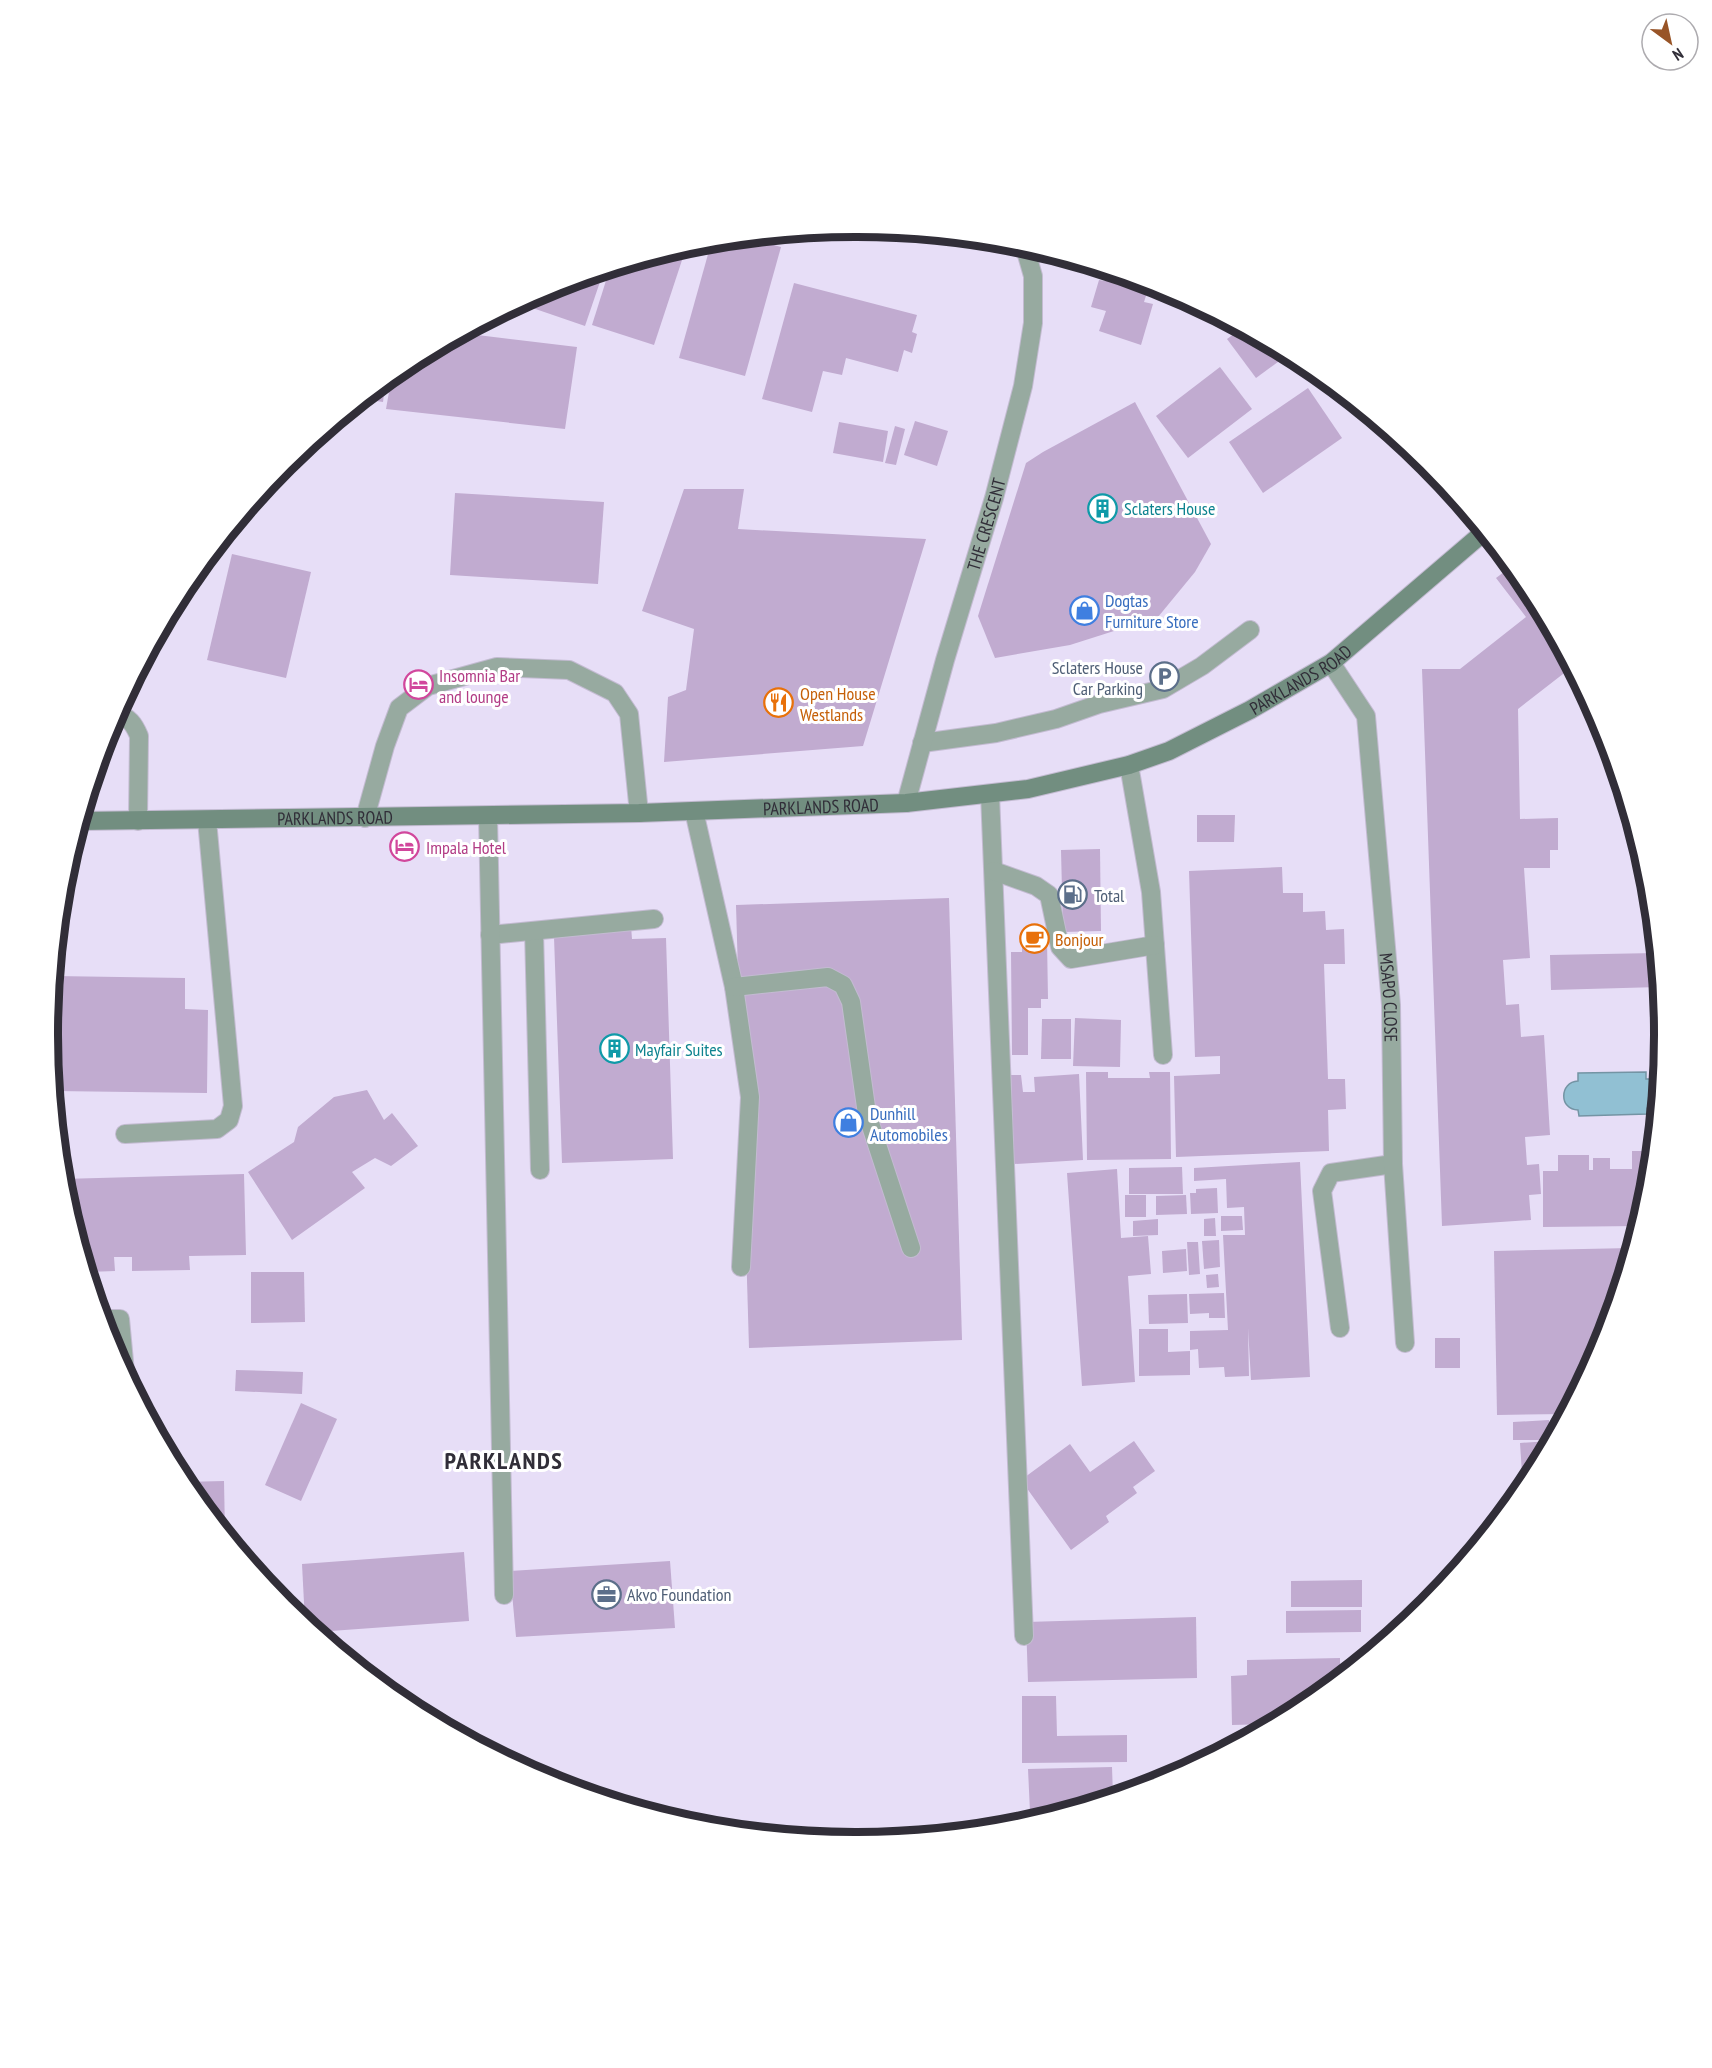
<svg xmlns="http://www.w3.org/2000/svg" width="1712" height="2068" font-family="'PT Sans Narrow',sans-serif">
  <style>
    .water { fill: #91c0d3; stroke: #7494a4; stroke-width: 1.5 }
    .building { fill: #c1abd0 }
    .lines { fill: none; stroke-linecap: round; stroke-linejoin: round }
    .lane-casing { stroke: #c3bbd1; stroke-width: 20 }
    .street-casing { stroke: #c3bbd1; stroke-width: 20 }
    .secondary-casing { stroke: #c3bbd1; stroke-width: 20 }
    .lane { stroke: #97aaa0; stroke-width: 18 }
    .street { stroke: #97aaa0; stroke-width: 18 }
    .secondary { stroke: #728e80; stroke-width: 18 }
    .labels { text-anchor: middle; dominant-baseline: central; stroke-width: 6; stroke-linejoin: round; paint-order: stroke }
    .culture-label { font-size: 18px; fill: #0d838f; stroke: #fff; text-anchor: start }
    .street-label { font-size: 18px; fill: #312e38; stroke: #fff }
    .shop-label { font-size: 18px; fill: #366cbe; stroke: #fff; text-anchor: start }
    .service-label { font-size: 18px; fill: #4e5e75; stroke: #fff; text-anchor: start }
    .hotel-label { font-size: 18px; fill: #b23c85; stroke: #fff; text-anchor: start }
    .food-label { font-size: 18px; fill: #c56008; stroke: #fff; text-anchor: start }
    .district-label { font-size: 24px; font-weight: bold; letter-spacing: 1.5px; fill: #312e38; stroke: #fff }
    .rim { fill: none; stroke: #312e38; stroke-width: 8 }
  </style>
  <rect width="100%" height="100%" fill="#e7def7"/>
  <path class="water" d="M 1646,1072 L 1646,1079 L 1654,1079 L 1659,1083 L 1657,1106 L 1647,1108 L 1647,1114 L 1579,1116 L 1578,1110 C 1559,1110 1559,1082 1578,1081 L 1578,1073 Z"/>
  <g class="building">
    <polygon points="745,237 781,247 745,376 679,358 712,240"/>
    <polygon points="687,245 654,345 592,325 610,268"/>
    <polygon points="604,270 585,326 518,303 547,287"/>
    <polygon points="1109,270 1166,288 1175,293 1149,286 1144,302 1153,304 1141,345 1099,331 1106,311 1091,307 1099,280 1105,281"/>
    <polygon points="794,283 917,315 912,332 917,334 912,353 904,350 898,372 846,358 842,375 823,371 812,412 762,399"/>
    <polygon points="1181,296 1202,307 1193,314"/>
    <polygon points="1242,328 1277,347 1289,354 1256,378 1227,339"/>
    <polygon points="461,333 577,347 565,429 386,409 392,375 407,362"/>
    <polygon points="1220,367 1252,409 1188,458 1156,416"/>
    <polygon points="386,379 383,402 363,399"/>
    <polygon points="1308,388 1342,438 1263,493 1229,442"/>
    <polygon points="1135,402 1211,544 1195,572 1158,617 1070,645 995,658 978,616 1026,463 1043,452"/>
    <polygon points="915,421 948,431 937,466 904,455"/>
    <polygon points="839,422 888,431 883,462 833,453"/>
    <polygon points="895,426 905,429 896,465 885,463"/>
    <polygon points="684,489 744,489 738,529 926,539 863,746 664,762 668,697 686,690 694,629 642,611"/>
    <polygon points="455,493 604,502 598,584 450,575"/>
    <polygon points="232,554 311,572 286,678 207,660"/>
    <polygon points="1512,566 1528,585 1572,667 1518,709 1520,819 1558,818 1558,850 1550,850 1550,868 1524,868 1530,958 1503,960 1506,1005 1519,1004 1521,1037 1544,1035 1550,1135 1525,1137 1527,1165 1539,1164 1541,1194 1529,1195 1531,1220 1442,1226 1422,669 1460,669 1526,617 1496,578"/>
    <polygon points="193,575 182,614 170,612 184,585"/>
    <polygon points="1197,815 1235,815 1234,842 1197,842"/>
    <polygon points="1100,849 1101,931 1063,932 1061,850"/>
    <polygon points="1282,867 1283,893 1303,893 1303,912 1325,911 1326,930 1344,929 1345,964 1324,964 1328,1079 1345,1079 1346,1109 1328,1110 1329,1151 1176,1157 1174,1076 1220,1074 1220,1056 1195,1057 1189,871"/>
    <polygon points="949,898 962,1340 749,1348 736,905"/>
    <polygon points="631,926 632,939 666,938 673,1159 562,1163 554,937 586,935 585,927"/>
    <polygon points="1022,940 1047,940 1048,999 1041,999 1041,1008 1028,1008 1028,1055 1012,1055 1011,952 1022,952"/>
    <polygon points="1656,953 1659,987 1551,990 1550,955"/>
    <polygon points="54,976 185,978 185,1009 208,1010 207,1093 54,1091 48,1034"/>
    <polygon points="1075,1018 1121,1020 1120,1067 1073,1066"/>
    <polygon points="1042,1019 1071,1019 1071,1059 1041,1059"/>
    <polygon points="1086,1072 1108,1072 1108,1078 1150,1078 1149,1072 1170,1072 1171,1159 1087,1160"/>
    <polygon points="1079,1074 1083,1160 1014,1164 1011,1075 1021,1075 1023,1092 1035,1092 1034,1077"/>
    <polygon points="367,1090 384,1120 392,1113 418,1146 391,1166 375,1158 352,1172 365,1188 292,1240 248,1172 294,1142 298,1127 334,1097"/>
    <polygon points="1632,1151 1653,1151 1648,1192 1644,1207 1637,1207 1638,1226 1543,1227 1543,1171 1558,1171 1558,1155 1589,1155 1589,1170 1593,1170 1593,1158 1610,1158 1610,1169 1632,1169"/>
    <polygon points="1300,1162 1310,1377 1251,1380 1248,1328 1249,1376 1225,1377 1224,1367 1199,1368 1198,1349 1190,1350 1190,1331 1228,1330 1223,1235 1245,1235 1244,1207 1227,1208 1226,1179 1194,1181 1194,1168"/>
    <polygon points="1182,1167 1183,1194 1129,1194 1129,1168"/>
    <polygon points="1117,1169 1121,1238 1148,1236 1151,1274 1128,1276 1135,1382 1082,1386 1067,1173"/>
    <polygon points="244,1174 246,1255 189,1256 190,1270 132,1271 132,1257 114,1257 115,1271 88,1272 63,1191 62,1179"/>
    <polygon points="1217,1188 1218,1213 1191,1214 1190,1193 1196,1193 1196,1189"/>
    <rect x="1125" y="1195" width="21" height="22"/>
    <polygon points="1186,1195 1187,1214 1156,1215 1156,1196"/>
    <polygon points="1221,1216 1242,1216 1243,1230 1221,1231"/>
    <polygon points="1215,1218 1216,1236 1204,1236 1204,1219"/>
    <polygon points="1158,1219 1158,1235 1133,1236 1133,1221"/>
    <polygon points="1219,1240 1220,1267 1204,1269 1202,1241"/>
    <polygon points="1187,1242 1198,1242 1200,1274 1189,1275"/>
    <polygon points="1631,1248 1602,1344 1565,1414 1497,1415 1494,1251"/>
    <polygon points="1186,1249 1187,1271 1163,1273 1162,1251"/>
    <polygon points="251,1272 304,1272 305,1322 251,1323"/>
    <polygon points="1218,1274 1219,1287 1207,1288 1206,1275"/>
    <polygon points="1224,1293 1225,1318 1209,1318 1209,1313 1190,1314 1189,1294"/>
    <polygon points="1187,1294 1188,1323 1149,1324 1148,1295"/>
    <polygon points="1139,1329 1168,1329 1168,1352 1190,1351 1190,1375 1139,1376"/>
    <rect x="1435" y="1338" width="25" height="30"/>
    <polygon points="236,1370 303,1372 302,1394 235,1391"/>
    <polygon points="301,1403 337,1419 301,1501 265,1485"/>
    <polygon points="1549,1420 1549,1440 1513,1440 1513,1422"/>
    <polygon points="1134,1441 1155,1471 1133,1487 1137,1493 1106,1516 1109,1522 1071,1550 1021,1480 1070,1444 1090,1472"/>
    <polygon points="1550,1441 1528,1483 1523,1489 1520,1443"/>
    <polygon points="224,1481 225,1532 183,1482"/>
    <polygon points="464,1552 469,1621 317,1632 305,1622 302,1564"/>
    <polygon points="670,1561 675,1628 516,1637 510,1571"/>
    <polygon points="1362,1580 1362,1607 1291,1607 1291,1581"/>
    <polygon points="1361,1610 1361,1632 1286,1633 1286,1611"/>
    <polygon points="1196,1617 1197,1678 1028,1682 1026,1622"/>
    <polygon points="1340,1658 1340,1677 1305,1706 1271,1724 1232,1725 1231,1676 1247,1675 1247,1660"/>
    <polygon points="1022,1696 1056,1696 1057,1736 1127,1735 1127,1762 1022,1763"/>
    <polygon points="1112,1767 1113,1796 1057,1813 1057,1811 1030,1812 1028,1769"/>
  </g>
  <g class="lines">
    <defs>
      <g id="lane">
        <path d="M 116,713 C 129,717 134,724 139,736 L 138,821"/>
        <polyline points="922,743 996,733 1056,719 1099,704 1163,689 1202,666 1250,630"/>
        <polyline points="1129,765 1151,892 1163,1055"/>
        <polyline points="990,794 1024,1636"/>
        <polyline points="694,811 734,987 750,1097 741,1267"/>
        <polyline points="365,818 385,746 399,708 428,686 497,667 569,670 615,693 629,714 639,813"/>
        <polyline points="994,871 1036,886 1049,895 1060,947 1071,959 1155,945"/>
        <polyline points="534,931 540,1170"/>
        <polyline points="490,935 654,919"/>
        <polyline points="734,987 828,977 843,985 851,1002 867,1114 911,1248"/>
        <polyline points="125,1134 217,1129 229,1120 233,1106 207,820"/>
        <polyline points="102,1319 120,1319 125,1372"/>
        <polyline points="1340,1328 1322,1191 1331,1173 1393,1164"/>
      </g>
      <g id="street">
        <path id="s1" d="M 1331,663 L 1366,716 L 1391,1005 L 1393,1164 L 1405,1343"/>
        <path id="s2" d="M 906,803 L 945,660 L 994,498 L 1023,386 L 1033,323 L 1033,276 L 1027,255 L 1021,244"/>
        <polyline points="488,816 504,1595"/>
      </g>
      <g id="secondary">
        <path id="s3" d="M 80,821 L 639,813 L 906,803 L 1028,789 L 1129,765 L 1169,751 L 1250,710 L 1331,663 L 1484,532"/>
      </g>
    </defs>
    <use href="#lane" class="lane-casing"/>
    <use href="#street" class="street-casing"/>
    <use href="#secondary" class="secondary-casing"/>
    <use href="#lane" class="lane"/>
    <use href="#street" class="street"/>
    <use href="#secondary" class="secondary"/>
  </g>
  <defs>
    <symbol id="building-ring" viewBox="-11 -11 22 22"><circle r="9.5" fill="#fff" stroke="#0f9aa8" stroke-width="1.5"/><path d="M-4-6H4V6H1V3H-1V6H-4ZM-2.5-4.3h1.7v1.8h-1.7ZM.8-4.3h1.7v1.8H.8ZM-2.5-1h1.7V.8h-1.7ZM.8-1h1.7V.8H.8Z" fill="#0f9aa8"/></symbol>
    <symbol id="shop-ring" viewBox="-11 -11 22 22"><circle r="9.5" fill="#fff" stroke="#3f7fe0" stroke-width="1.5"/><path d="M-5-2.5h2.3a2.7 3.5 0 0 1 5.4 0H5L5.5 6h-11ZM-1.5-2.5h3a1.5 2.3 0 0 0-3 0Z" fill="#3f7fe0"/></symbol>
    <symbol id="parking-ring" viewBox="-11 -11 22 22"><circle r="9.5" fill="#fff" stroke="#5c6f8a" stroke-width="1.5"/><path d="M-3.5-5.5H1a3.5 3.5 0 0 1 0 7H-1V5.5H-3.5ZM-1-3.4V-.6H.8a1.4 1.4 0 0 0 0-2.8Z" fill="#5c6f8a"/></symbol>
    <symbol id="hotel-ring" viewBox="-11 -11 22 22"><circle r="9.5" fill="#fff" stroke="#d1479c" stroke-width="1.5"/><path d="M-6-4.5h1.5V1H6V5H4.5V3h-9V5H-6ZM-4 0a1.8 1.8 0 1 1 3.6 0ZM.5 0V-2.5h3Q6-2.5 6 0Z" fill="#d1479c"/></symbol>
    <symbol id="restaurant-ring" viewBox="-11 -11 22 22"><circle r="9.5" fill="#fff" stroke="#e8710a" stroke-width="1.5"/><path d="M-5-6h1v4h1v-4h1v4h1v-4h1v5L-1.5 .5V6h-2V.5L-5-1ZM5-6V6H3V1.5H1.5Q1.5-4 5-6Z" fill="#e8710a"/></symbol>
    <symbol id="fuel-ring" viewBox="-11 -11 22 22"><circle r="9.5" fill="#fff" stroke="#5c6f8a" stroke-width="1.5"/><path d="M-5.5-6h7V0h2V4h1.3V-2.5L3-4.5l.8-.8L6-3V5H2.5V1h-1V6h-7ZM-4.2-4.7v3.2H.2V-4.7Z" fill="#5c6f8a"/></symbol>
    <symbol id="cafe-ring" viewBox="-11 -11 22 22"><circle r="9.5" fill="#fff" stroke="#e8710a" stroke-width="1.5"/><path d="M-5.5-4.5H6V0H3Q3 3.5 0 3.5H-2.5Q-5.5 3.5-5.5 0ZM3-3.2v2h1.7v-2ZM-6 4.5H4V6H-6Z" fill="#e8710a"/></symbol>
    <symbol id="office-ring" viewBox="-11 -11 22 22"><circle r="9.5" fill="#fff" stroke="#5c6f8a" stroke-width="1.5"/><path d="M-6-3h4V-5.5h4V-3h4V5H-6ZM-1-4.5V-3h2v-1.5ZM-6 0V1H6V0Z" fill="#5c6f8a"/></symbol>
  </defs>
  <g fill-rule="evenodd">
    <use href="#building-ring" x="1086" y="492" width="33" height="33"/>
    <use href="#shop-ring" x="1068" y="594" width="33" height="33"/>
    <use href="#parking-ring" x="1148" y="660" width="33" height="33"/>
    <use href="#hotel-ring" x="402" y="668" width="33" height="33"/>
    <use href="#restaurant-ring" x="762" y="686" width="33" height="33"/>
    <use href="#hotel-ring" x="388" y="830" width="33" height="33"/>
    <use href="#fuel-ring" x="1056" y="878" width="33" height="33"/>
    <use href="#cafe-ring" x="1018" y="922" width="33" height="33"/>
    <use href="#building-ring" x="598" y="1032" width="33" height="33"/>
    <use href="#shop-ring" x="832" y="1106" width="33" height="33"/>
    <use href="#office-ring" x="590" y="1578" width="33" height="33"/>
  </g>
  <g class="labels">
    <g class="culture-label">
      <text x="1124" y="508">Sclaters House</text>
      <text x="635" y="1049">Mayfair Suites</text>
    </g>
    <g class="street-label">
      <text stroke="none"><textPath href="#s2" startOffset="290">THE CRESCENT</textPath></text>
      <text stroke="none"><textPath href="#s3" startOffset="1245">PARKLANDS ROAD</textPath></text>
      <text stroke="none"><textPath href="#s3" startOffset="741">PARKLANDS ROAD</textPath></text>
      <text stroke="none"><textPath href="#s3" startOffset="255">PARKLANDS ROAD</textPath></text>
      <text stroke="none"><textPath href="#s1" startOffset="346">MSAPO CLOSE</textPath></text>
    </g>
    <g class="shop-label">
      <text x="1105" y="600">Dogtas<tspan x="1105" dy="21">Furniture Store</tspan></text>
      <text x="870" y="1113">Dunhill<tspan x="870" dy="21">Automobiles</tspan></text>
    </g>
    <g class="service-label">
      <text x="1143" y="667" text-anchor="end">Sclaters House<tspan x="1143" dy="21">Car Parking</tspan></text>
      <text x="1094" y="895">Total</text>
      <text x="627" y="1594">Akvo Foundation</text>
    </g>
    <g class="hotel-label">
      <text x="439" y="675">Insomnia Bar<tspan x="439" dy="21">and lounge</tspan></text>
      <text x="426" y="847">Impala Hotel</text>
    </g>
    <g class="food-label">
      <text x="800" y="693">Open House<tspan x="800" dy="21">Westlands</tspan></text>
      <text x="1055" y="939">Bonjour</text>
    </g>
    <g class="district-label">
      <text x="504" y="1460">PARKLANDS</text>
    </g>
  </g>
  <path d="M0 0H1712V2068H0ZM855 237H857A797 797 0 0 1 1654 1034V1035A797 797 0 0 1 857 1832H855A797 797 0 0 1 58 1035V1034A797 797 0 0 1 855 237Z" fill="#fff" fill-rule="evenodd"/>
  <path class="rim" d="M855 237H857A797 797 0 0 1 1654 1034V1035A797 797 0 0 1 857 1832H855A797 797 0 0 1 58 1035V1034A797 797 0 0 1 855 237Z"/>
  <g transform="translate(1670 42) rotate(147)"><circle r="28" fill="#ffffff" stroke="#adabaf" stroke-width="1.5"/>
  <path d="M0-4.5L10 22L0 15L-10 22Z" fill="#985427"/>
  <text y="-9" font-size="16" font-weight="bold" text-anchor="middle" fill="#312e38">N</text>
  </g>
</svg>
